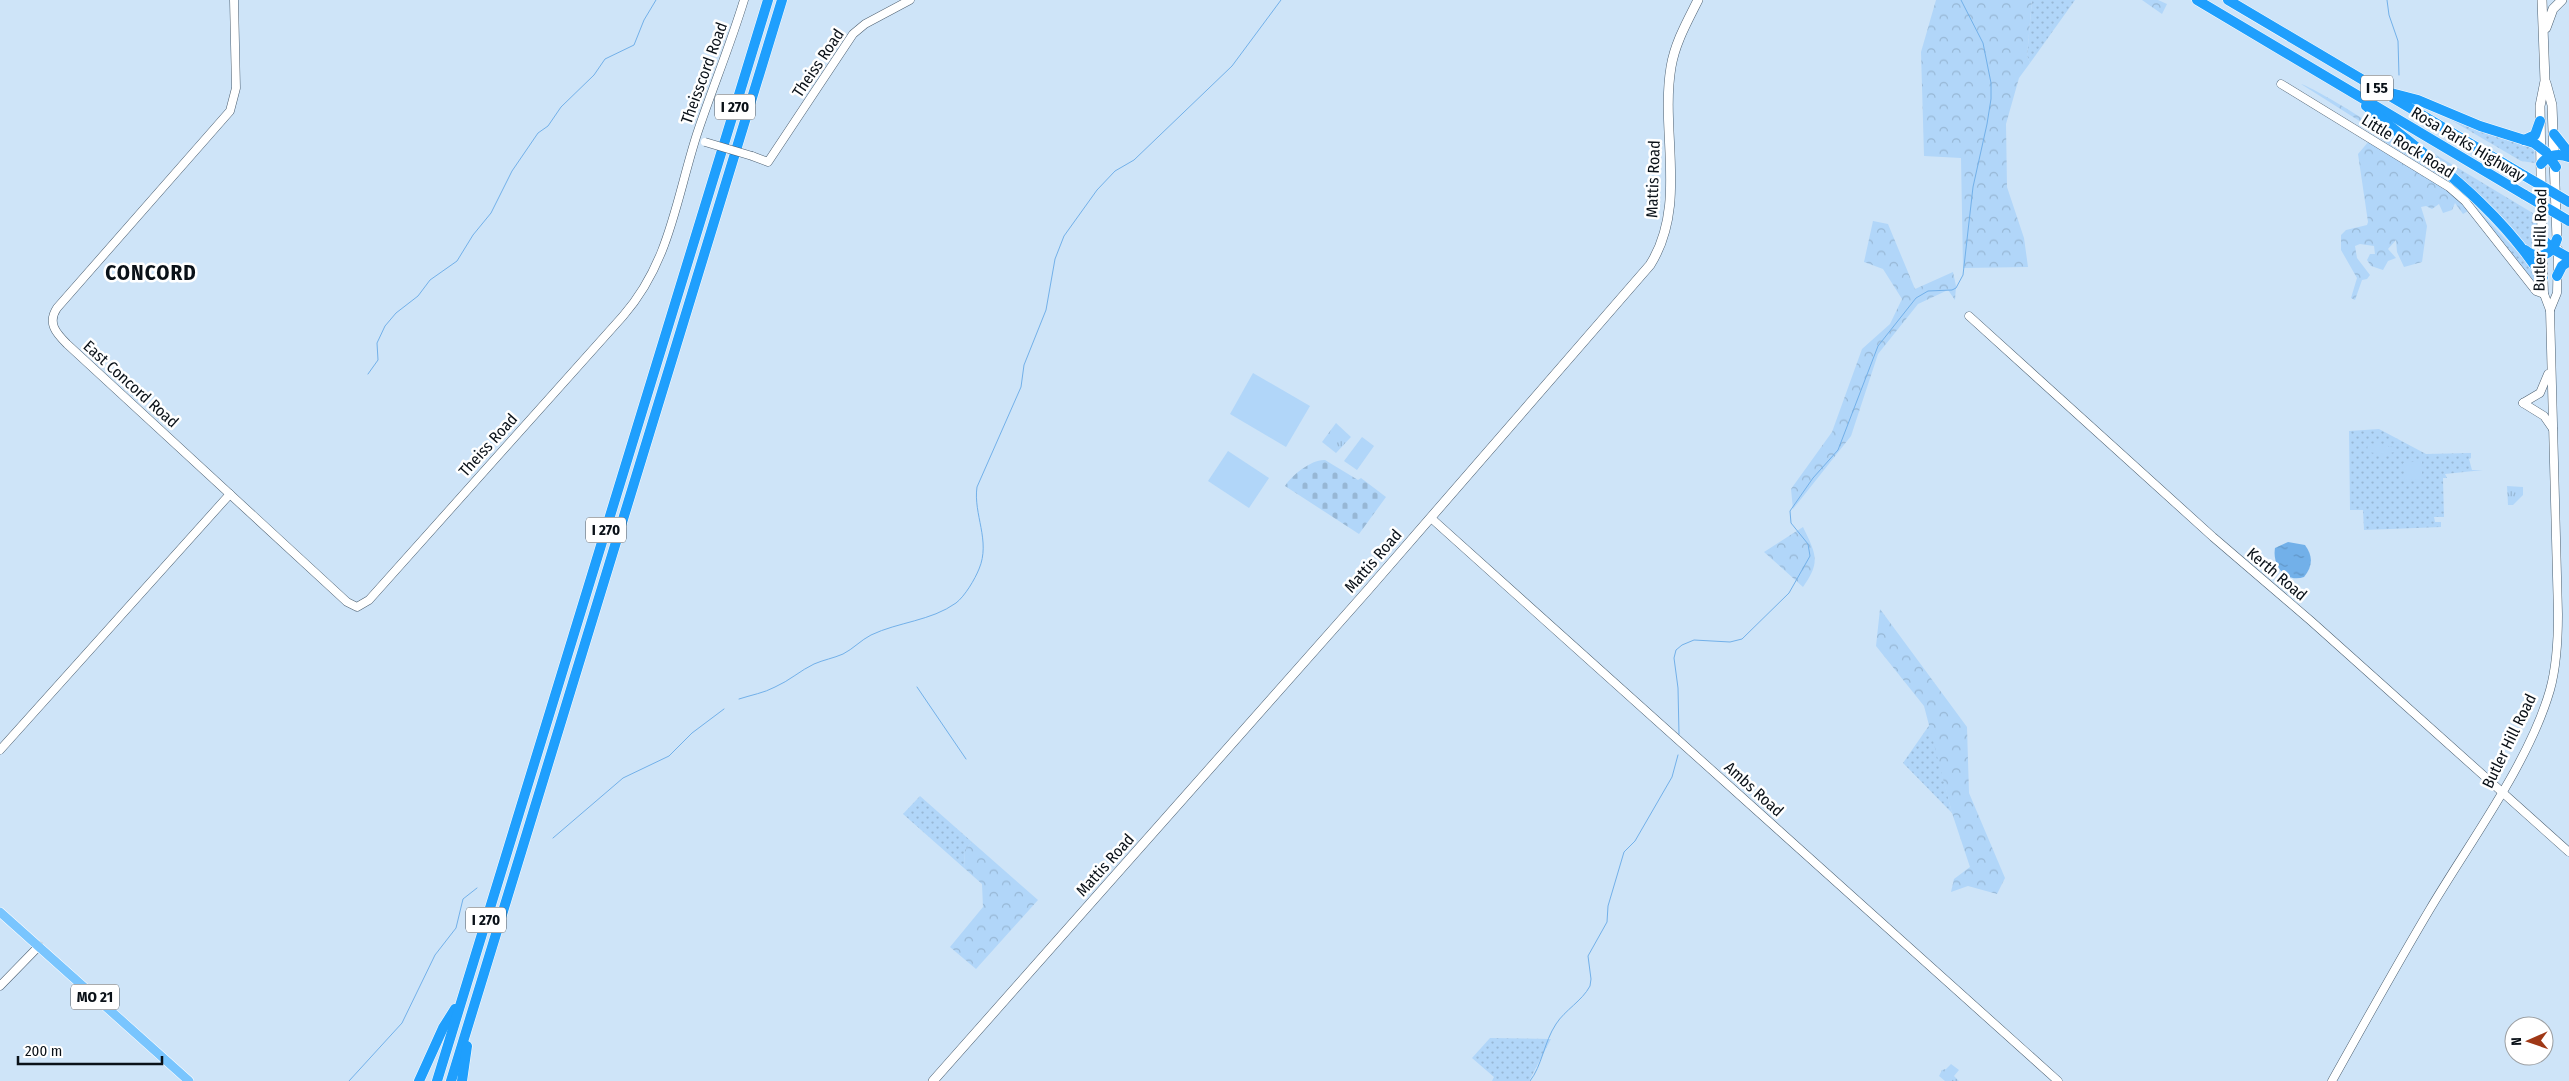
<svg xmlns="http://www.w3.org/2000/svg" width="2569" height="1081" font-family="'Fira Sans Condensed',sans-serif">
  <style>
    .grass { fill: url(#grass-dots) }
    .forest { fill: url(#forest-crowns) }
    .cemetery { fill: url(#cemetery-stones) }
    .park { fill: url(#park-tufts) }
    .pitch { fill: #b1d6f9 }
    .water { fill: url(#water-ripples) }
    .lines { fill: none; stroke-linecap: round; stroke-linejoin: round }
    .stream { stroke: #72b0e9; stroke-width: 1 }
    .tertiary-casing { stroke: #4c5f70; stroke-width: 9 }
    .secondary-casing { stroke: #4c5f70; stroke-width: 10 }
    .primary-casing { stroke: #fff; stroke-width: 10 }
    .motorway-casing { stroke: #fff; stroke-width: 11 }
    .tertiary { stroke: #fff; stroke-width: 8 }
    .secondary { stroke: #fff; stroke-width: 9 }
    .primary { stroke: #79c5fe; stroke-width: 9 }
    .motorway { stroke: #1f9ffd; stroke-width: 10 }
    .tertiary-bridge-casing { stroke: #4c5f70; stroke-width: 9; stroke-linecap: butt }
    .motorway-bridge-casing { stroke: #fff; stroke-width: 11; stroke-linecap: butt }
    .tertiary-bridge { stroke: #fff; stroke-width: 8 }
    .motorway-bridge { stroke: #1f9ffd; stroke-width: 10 }
    .labels { text-anchor: middle; dominant-baseline: central; stroke-width: 5; stroke-linejoin: round; paint-order: stroke }
    .shield { fill: #fff; stroke: #54585d; stroke-width: 1 }
    .shield-label { font-size: 15px; font-weight: bold; fill: #0a1118 }
    .street-label { font-size: 16px; fill: #0a1118; stroke: #fff }
    .district-label { font-size: 21px; font-weight: bold; letter-spacing: 1px; fill: #0a1118; stroke: #fff }
  </style>
  <defs>
    <pattern id="grass-dots" width="8" height="8" patternUnits="userSpaceOnUse" patternTransform="scale(1.25)"><rect width="8" height="8" fill="#b1d6f9"/><path d="M2 2h.1M6 6h.1" fill="none" stroke="#97b7d5" stroke-width="1.8" stroke-linecap="round"/></pattern>
    <pattern id="forest-crowns" width="20" height="18" patternUnits="userSpaceOnUse" patternTransform="scale(1.25)"><rect width="20" height="18" fill="#b1d6f9"/><path d="M2 6a3 3 0 1 1 6 0M12 15a3 3 0 1 1 6 0" fill="none" stroke="#97b7d5"/></pattern>
    <pattern id="cemetery-stones" width="16" height="16" patternUnits="userSpaceOnUse" patternTransform="scale(1.25)"><rect width="16" height="16" fill="#b1d6f9"/><path d="M2 7V4a2 2 0 0 1 4 0v3zM10 15v-3a2 2 0 0 1 4 0v3z" fill="#97b7d5"/></pattern>
    <pattern id="park-tufts" width="24" height="20" patternUnits="userSpaceOnUse" patternTransform="scale(1.25)"><rect width="24" height="20" fill="#b1d6f9"/><path d="M3 7l-1-3M5 7V3M7 7l1-3M15 17l-1-3M17 17v-4M19 17l1-3" fill="none" stroke="#97b7d5"/></pattern>
    <pattern id="water-ripples" width="26" height="14" patternUnits="userSpaceOnUse" patternTransform="scale(1.25)"><rect width="26" height="14" fill="#72b0e9"/><path d="M2 4q2-2 4 0t4 0M15 11q2-2 4 0t4 0" fill="none" stroke="#6196c7"/></pattern>
  </defs>
  <rect width="100%" height="100%" fill="#cee4f8"/>
  <g class="grass">
    <polygon points="2032,0 2075,0 2030,63 2027,56"/>
    <polygon points="2439,113 2534,147 2535,163 2521,161"/>
    <polygon points="2423,147 2536,215 2538,250 2527,246 2465,181"/>
    <polygon points="2448,178 2538,274 2539,284 2536,286 2471,203 2447,180"/>
    <polygon points="2379,429 2426,454 2471,453 2471,458 2469,459 2472,470 2483,470 2445,474 2447,478 2443,478 2444,517 2434,517 2435,522 2441,522 2441,527 2364,530 2363,510 2350,510 2349,431"/>
    <polygon points="1930,724 1952,813 1903,763"/>
    <polygon points="920,796 972,842 965,850 964,868 903,814"/>
    <polygon points="1490,1038 1551,1039 1529,1081 1492,1081 1494,1077 1472,1058"/>
  </g>
  <g class="forest">
    <polygon points="1936,0 2032,0 2027,56 2030,63 2019,78 2006,124 2007,187 2024,238 2028,267 1963,268 1961,158 1924,156 1921,52"/>
    <polygon points="2142,0 2158,0 2167,4 2162,14"/>
    <path d="M 2301,84 C 2323,91 2438,165 2447,180 L 2385,142 L 2361,122 Z"/>
    <polygon points="2369,141 2448,190 2468,211 2463,214 2455,203 2452,210 2443,213 2439,204 2432,209 2426,206 2421,207 2427,226 2422,262 2404,267 2397,252 2396,240 2388,249 2396,258 2388,261 2383,270 2371,266 2367,260 2370,254 2375,254 2374,246 2360,244 2355,246 2357,258 2370,275 2367,279 2362,280 2355,300 2351,298 2357,278 2341,250 2341,235 2346,230 2367,225 2368,222 2358,154"/>
    <polygon points="1873,221 1888,224 1915,289 1953,272 1956,286 1955,300 1948,290 1918,304 1878,354 1851,436 1793,509 1791,489 1832,432 1862,349 1890,324 1902,299 1883,269 1864,262"/>
    <path d="M 1803,527 C 1816,554 1821,562 1803,587 L 1764,552 Z"/>
    <polygon points="1880,609 1967,727 1969,793 2005,878 1997,894 1968,886 1951,892 1954,879 1970,867 1952,813 1924,706 1876,646"/>
    <polygon points="972,842 1038,900 976,969 950,947 983,907 982,884 964,868 965,850"/>
  </g>
  <path class="cemetery" d="M 1325,460 L 1358,480 L 1361,478 L 1386,497 L 1359,534 L 1285,486 C 1292,475 1312,459 1325,460 Z"/>
  <g class="park">
    <polygon points="1336,423 1351,437 1336,453 1322,442"/>
    <polygon points="2368,443 2395,447 2395,452 2383,454 2367,452"/>
    <polygon points="2507,486 2523,487 2523,495 2513,505 2508,505"/>
    <polygon points="1951,1064 1959,1070 1954,1076 1959,1081 1945,1081 1939,1076 1942,1070 1946,1069"/>
  </g>
  <g class="pitch">
    <polygon points="1253,373 1310,406 1286,447 1230,414"/>
    <polygon points="1362,437 1374,446 1357,470 1344,461"/>
    <polygon points="1228,451 1269,478 1249,508 1208,481"/>
    <polygon points="2422,461 2422,479 2405,480 2403,463"/>
  </g>
  <path class="water" d="M 2288,542 L 2305,545 C 2313,556 2313,566 2304,577 C 2286,583 2272,566 2275,548 Z"/>
  <g class="lines">
    <g class="stream">
      <polyline points="2387,0 2389,15 2398,41 2399,75"/>
      <polyline points="368,374 378,360 377,343 385,326 396,313 418,296 430,280 457,261 473,235 491,213 512,171 538,133 548,126 561,107 594,75 605,59 634,45 644,20 656,0"/>
      <polyline points="917,687 966,759"/>
      <path d="M 739,699 C 751,695 764,693 775,687 C 789,681 801,670 814,664 C 823,660 834,658 843,654 C 853,649 861,640 871,635 C 898,622 931,621 956,603 C 965,596 975,579 979,569 C 991,541 973,514 977,487 L 1021,387 L 1024,365 L 1046,310 L 1055,259 L 1064,236 L 1097,190 L 1115,171 L 1134,160 L 1232,66 L 1281,0"/>
      <polyline points="1679,734 1678,688 1674,658 1676,650 1682,645 1694,640 1730,642 1742,639 1789,593 1810,556 1808,544 1791,523 1790,511 1813,478 1838,450 1878,346 1916,298 1928,291 1952,290 1956,288 1963,275 1973,187 1987,124 1991,99 1991,83 1983,43 1961,0"/>
      <polyline points="553,838 623,778 669,756 692,733 724,709"/>
      <polyline points="349,1081 402,1023 435,955 456,928 463,899 477,888"/>
      <path d="M 1530,1081 C 1542,1066 1544,1042 1556,1024 C 1565,1010 1582,1001 1590,986 L 1591,979 L 1588,956 L 1607,922 L 1608,906 L 1624,852 L 1635,841 L 1672,777 L 1678,755"/>
    </g>
    <defs>
      <g id="tertiary">
        <path d="M 234,0 L 236,88 L 230,111 L 57,308 C 47,323 56,333 67,344 L 347,602 L 357,607 L 369,600 L 623,316 C 670,262 676,199 697,134 C 712,89 730,46 744,0"/>
        <polyline points="2281,84 2449,187 2465,201 2536,291 2544,294"/>
        <polyline points="752,156 768,162 853,34 865,24 910,0"/>
        <polyline points="2550,310 2557,293 2558,249"/>
        <polyline points="1969,316 2213,537 2311,621 2569,852"/>
        <polyline points="2523,403 2540,393 2548,374"/>
        <polyline points="2523,403 2544,416 2553,429"/>
        <polyline points="1431,518 2058,1081"/>
        <polyline points="0,750 230,494"/>
        <polyline points="0,986 39,946"/>
        <path d="M 2332,1081 C 2364,1024 2396,966 2430,909 C 2469,843 2529,763 2550,690 C 2557,665 2558,640 2558,614 L 2550,310 L 2544,294 L 2542,239"/>
      </g>
      <g id="secondary">
        <polyline points="2542,0 2545,81 2540,106 2542,239"/>
        <polyline points="2546,28 2553,9 2562,0"/>
        <polyline points="2546,83 2552,105 2557,239"/>
        <path d="M 933,1081 L 1367,591 L 1650,265 C 1688,205 1660,133 1671,67 C 1675,43 1687,22 1698,0"/>
      </g>
      <polyline id="primary" points="0,912 189,1081"/>
      <g id="motorway">
        <polyline points="2197,0 2525,195"/>
        <polyline points="2228,0 2525,176"/>
        <polyline points="2391,93 2418,100 2480,126 2534,143 2546,152 2556,167"/>
        <path d="M 2366,106 C 2431,161 2496,204 2543,278"/>
        <polyline points="2554,134 2569,153"/>
        <polyline points="2524,140 2535,135 2540,121"/>
        <path d="M 2541,164 C 2548,155 2558,153 2569,157"/>
        <polyline points="2542,239 2553,249 2569,258"/>
        <path d="M 2525,250 C 2539,261 2552,255 2557,239"/>
        <polyline points="2557,276 2562,266 2569,261"/>
        <polyline points="419,1081 443,1028 455,1009"/>
        <polyline points="437,1081 768,0"/>
        <polyline points="451,1081 782,0"/>
        <polyline points="462,1081 467,1046"/>
      </g>
    </defs>
    <use href="#tertiary" class="tertiary-casing"/>
    <use href="#secondary" class="secondary-casing"/>
    <use href="#primary" class="primary-casing"/>
    <use href="#motorway" class="motorway-casing"/>
    <use href="#tertiary" class="tertiary"/>
    <use href="#secondary" class="secondary"/>
    <use href="#primary" class="primary"/>
    <use href="#motorway" class="motorway"/>
    <defs>
      <polyline id="tertiary-bridge" points="705,142 752,156"/>
      <g id="motorway-bridge">
        <polyline points="2525,176 2569,202"/>
        <polyline points="2525,195 2569,221"/>
      </g>
    </defs>
    <use href="#tertiary-bridge" class="tertiary-bridge-casing"/>
    <use href="#motorway-bridge" class="motorway-bridge-casing"/>
    <use href="#tertiary-bridge" class="tertiary-bridge"/>
    <use href="#motorway-bridge" class="motorway-bridge"/>
  </g>
  <g class="labels">
    <g class="shield">
      <rect x="2361" y="75.5" width="32" height="25" rx="4"/>
      <rect x="715" y="94.5" width="40" height="25" rx="4"/>
      <rect x="586" y="517.5" width="40" height="25" rx="4"/>
      <rect x="466" y="907.5" width="40" height="25" rx="4"/>
      <rect x="71" y="984.5" width="48" height="25" rx="4"/>
    </g>
    <g class="shield-label">
      <text x="2377" y="88">I 55</text>
      <text x="735" y="107">I 270</text>
      <text x="606" y="530">I 270</text>
      <text x="486" y="920">I 270</text>
      <text x="95" y="997">MO 21</text>
    </g>
    <g class="street-label">
      <text transform="translate(818 63) rotate(-56)">Theiss Road</text>
      <text transform="translate(704 73) rotate(-70)">Theisscord Road</text>
      <text transform="translate(2468 144) rotate(31)">Rosa Parks Highway</text>
      <text transform="translate(2408 146) rotate(32)">Little Rock Road</text>
      <text transform="translate(1653 179) rotate(-88)">Mattis Road</text>
      <text transform="translate(2540 240) rotate(-89)">Butler Hill Road</text>
      <text transform="translate(131 384) rotate(42)">East Concord Road</text>
      <text transform="translate(488 445) rotate(-48)">Theiss Road</text>
      <text transform="translate(1373 561) rotate(-49)">Mattis Road</text>
      <text transform="translate(2277 574) rotate(40)">Kerth Road</text>
      <text transform="translate(2509 741) rotate(-64)">Butler Hill Road</text>
      <text transform="translate(1754 789) rotate(42)">Ambs Road</text>
      <text transform="translate(1105 865) rotate(-48)">Mattis Road</text>
    </g>
    <g class="district-label">
      <text x="151" y="273">CONCORD</text>
    </g>
  </g>
  <g transform="translate(2529 1041) rotate(268)"><circle r="24" fill="#ffffff" stroke="#9da0a3"/>
  <path d="M0-4L9 19L0 12L-9 19Z" fill="#9f3816"/>
  <text y="-8" font-size="14" font-weight="bold" text-anchor="middle" fill="#0a1118">N</text>
  </g>
  <path d="M18 1056v8h144v-8" fill="none" stroke="#0a1118" stroke-width="2.5"/>
  <text x="25" y="1056" font-size="15" fill="#0a1118" stroke="#ffffff" stroke-width="4" paint-order="stroke">200 m</text>
</svg>
